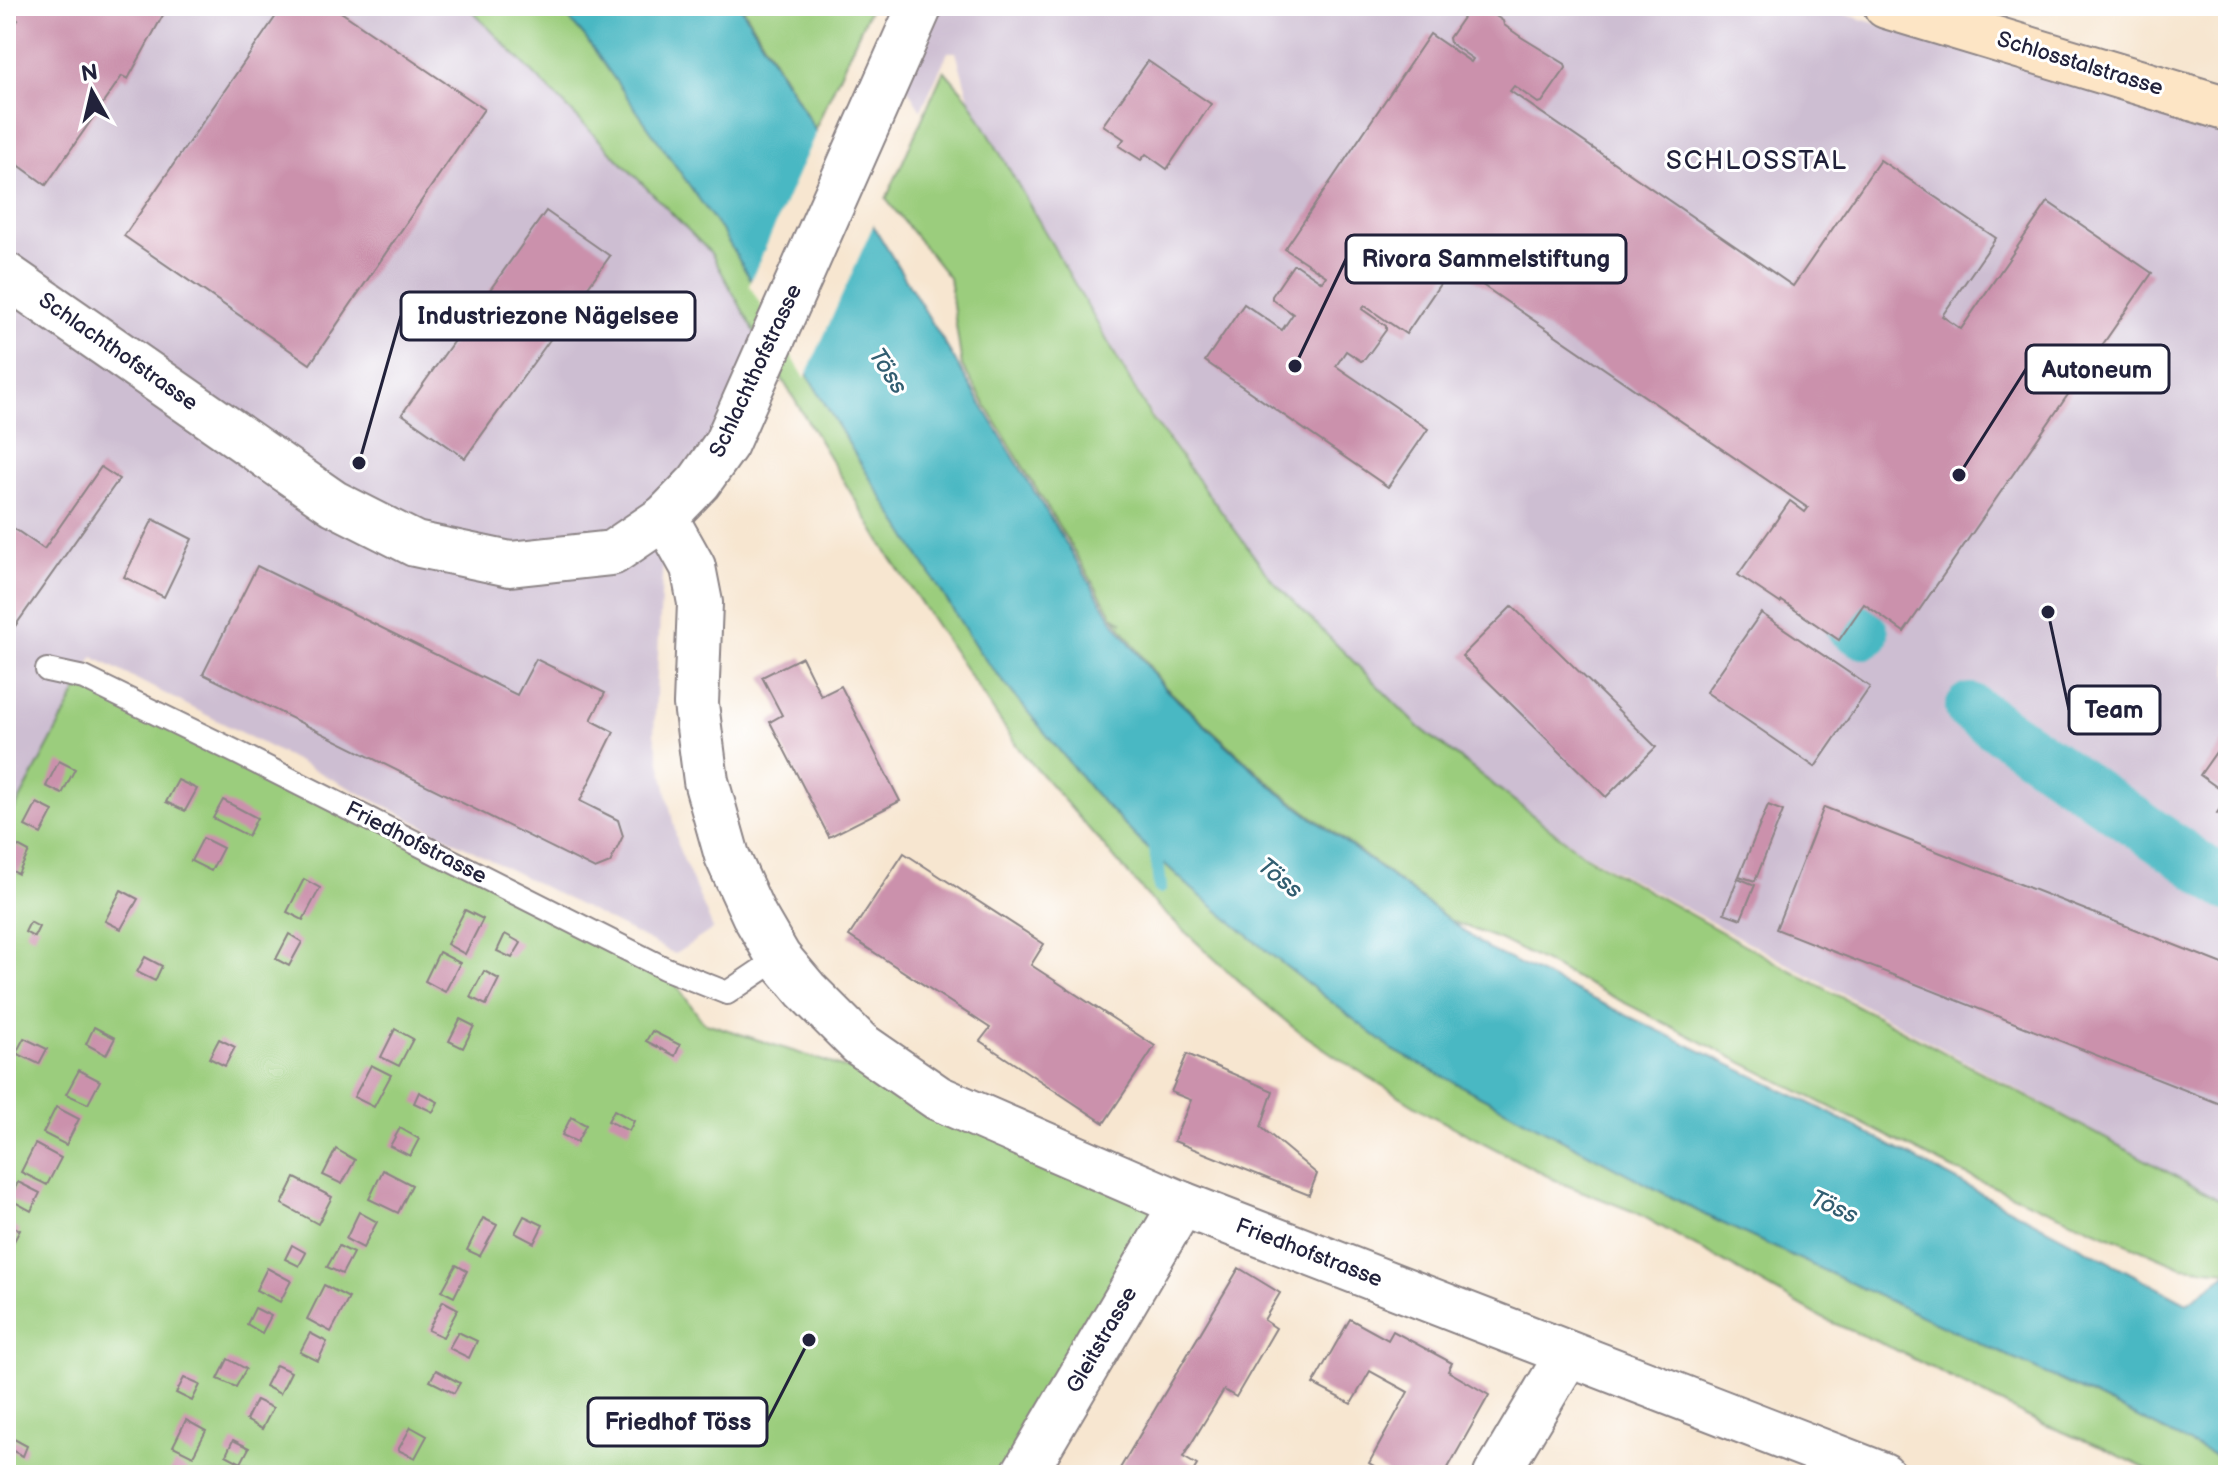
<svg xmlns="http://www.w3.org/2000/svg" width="2234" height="1481" font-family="'Balsamiq Sans',sans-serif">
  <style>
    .industrial { fill: #cdbed2 }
    .green { fill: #9bcd7d; stroke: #5e785c; stroke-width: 2 }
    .water { fill: #4ab8c3; stroke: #366d7f; stroke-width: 2 }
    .pier { fill: #f7e6d0 }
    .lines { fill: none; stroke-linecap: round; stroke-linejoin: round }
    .stream { stroke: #4ab8c3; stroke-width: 14 }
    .canal { stroke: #4ab8c3; stroke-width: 50 }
    .building { fill: #cb91ac }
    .service-casing { stroke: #8c8486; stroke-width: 26 }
    .minor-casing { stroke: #8c8486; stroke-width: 48 }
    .secondary-casing { stroke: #8c8486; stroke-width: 48 }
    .service { stroke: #fff; stroke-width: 22 }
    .minor { stroke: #fff; stroke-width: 44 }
    .secondary { stroke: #fde5c5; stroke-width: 44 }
    .labels { text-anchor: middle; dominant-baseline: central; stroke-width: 6; stroke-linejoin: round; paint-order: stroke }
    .street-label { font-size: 22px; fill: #22223b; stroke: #fff }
    .water-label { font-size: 24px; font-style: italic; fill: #325e71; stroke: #fff }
    .quarter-label { font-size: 26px; letter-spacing: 2px; fill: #22223b; stroke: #fff }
    .leader { fill: none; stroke: #22223b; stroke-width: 3 }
    .callout-dot { fill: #22223b; stroke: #fff; stroke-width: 3 }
    .callout { fill: #fff; stroke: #22223b; stroke-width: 3 }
    .callout-label { font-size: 24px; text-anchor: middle; font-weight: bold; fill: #22223b }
  </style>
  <rect width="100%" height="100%" fill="#fff"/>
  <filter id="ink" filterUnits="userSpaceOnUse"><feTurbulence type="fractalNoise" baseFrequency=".0125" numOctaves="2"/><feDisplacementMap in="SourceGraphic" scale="16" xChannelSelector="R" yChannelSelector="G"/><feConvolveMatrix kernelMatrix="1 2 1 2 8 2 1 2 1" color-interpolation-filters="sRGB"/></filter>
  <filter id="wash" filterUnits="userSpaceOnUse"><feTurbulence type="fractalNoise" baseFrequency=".006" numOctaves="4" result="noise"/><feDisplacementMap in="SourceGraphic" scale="32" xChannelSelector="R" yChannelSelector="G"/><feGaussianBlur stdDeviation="1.8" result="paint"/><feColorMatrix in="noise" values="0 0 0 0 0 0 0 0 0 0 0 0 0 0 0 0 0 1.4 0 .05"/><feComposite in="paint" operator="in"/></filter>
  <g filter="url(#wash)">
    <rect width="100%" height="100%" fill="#f7e6d0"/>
    <g class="industrial">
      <polygon points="6,6 467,6 711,253 767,354 665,518 654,734 679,849 713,929 675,954 93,657 12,816 6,812"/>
      <polygon points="920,6 1818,6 2228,131 2228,1204 1584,853 1419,727 1272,579 1150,413 969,98 956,52 948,52 921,110 893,66"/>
    </g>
    <g class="green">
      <polygon points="467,6 558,6 585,37 723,233 855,454 980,653 1094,793 1141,842 1191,888 1269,953 1393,1050 1709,1217 2079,1389 2228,1462 2228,1475 2159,1475 2101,1447 2038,1422 1894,1349 1826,1320 1637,1213 1561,1183 1430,1115 1338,1058 1294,1028 1246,988 1152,901 1019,749 888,554 767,354 711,253"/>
      <polygon points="742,6 871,6 815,129"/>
      <polygon points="944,70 969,99 1149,414 1272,580 1419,727 1584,855 1779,964 2228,1204 2228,1271 2182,1267 1952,1169 1501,940 1451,921 1279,791 1164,686 1114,618 1123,622 1113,616 962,366 949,278 886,199"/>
      <polygon points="84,678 664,968 703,1022 938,1098 1182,1204 1023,1475 6,1475 6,826"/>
    </g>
    <polygon class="water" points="558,6 740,6 1113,621 1164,688 1279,793 1488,949 1818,1107 2187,1303 2228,1273 2228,1462 2079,1389 1709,1217 1393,1050 1269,953 1191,888 1141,842 1094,793 980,653 855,454 723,233 585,37"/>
    <polygon class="pier" points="819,126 876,219 805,378 749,285"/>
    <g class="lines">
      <polyline class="stream" points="1155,840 1160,887"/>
      <g class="canal">
        <polyline points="1850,625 1864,634"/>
        <polyline points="1970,708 2228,886"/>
      </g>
    </g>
    <g id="blocks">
      <g class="building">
        <polygon points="17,6 168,6 128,79 122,76 46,185 6,156 6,37 18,20 11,16"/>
        <polygon points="283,6 332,6 484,109 310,364 124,236"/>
        <polygon points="1471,6 1481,6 1503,21 1504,25 1521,37 1565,64 1566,68 1542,102 1538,103 1514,86 1510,91 1793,286 1880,160 1996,238 1942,316 1961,329 2048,202 2152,273 1904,632 1864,604 1839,640 1782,601 1780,603 1738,575 1790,501 1805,512 1808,508 1453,265 1406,334 1365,306 1362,309 1386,326 1386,330 1365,359 1361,361 1346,351 1336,366 1428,429 1388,487 1205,361 1244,304 1282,330 1293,314 1272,299 1272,296 1293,265 1297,265 1322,282 1326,276 1285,249 1430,34 1471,62 1473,59 1450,43 1449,38"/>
        <polygon points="1148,61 1211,104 1167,169 1146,154 1141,160 1119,146 1124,139 1103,125"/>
        <polygon points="546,211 610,256 465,458 402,414"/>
        <polygon points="101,467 119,479 13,629 6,624 6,523 44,549"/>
        <polygon points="153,519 192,539 164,597 124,577"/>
        <polygon points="257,566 517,695 536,659 605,693 591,720 614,732 580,801 618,820 623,836 610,863 595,869 203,674"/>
        <polygon points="1512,606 1656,747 1606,797 1462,656"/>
        <polygon points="1761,613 1870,687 1815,767 1706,692"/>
        <polygon points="802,657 821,696 841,686 900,801 829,837 770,722 782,715 762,677"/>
        <polygon points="2228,735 2228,795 2200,775"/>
        <polygon points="59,761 75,769 62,794 46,786"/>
        <polygon points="178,780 197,789 185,811 166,802"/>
        <polygon points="2228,797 2228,821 2217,813"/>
        <polygon points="223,800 257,818 248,836 213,818"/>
        <polygon points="37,803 53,811 41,834 25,826"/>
        <polygon points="1768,805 1783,811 1755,881 1739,876"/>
        <polygon points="1824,807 2228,966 2228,1107 1776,929"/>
        <polygon points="203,838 223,848 211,871 191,861"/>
        <polygon points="14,844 29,852 18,874 6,868 6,860"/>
        <polygon points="904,853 1044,944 1031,965 1155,1046 1104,1123 980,1041 990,1028 849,936"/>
        <polygon points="1738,878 1755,885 1741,919 1724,913"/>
        <polygon points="304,879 320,888 303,920 287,912"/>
        <polygon points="121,890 138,899 121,929 105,921"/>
        <polygon points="465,910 483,919 465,954 447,944"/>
        <polygon points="30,922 39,927 34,937 25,932"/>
        <polygon points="289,934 302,942 289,966 276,959"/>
        <polygon points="505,934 521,943 512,958 497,951"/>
        <polygon points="439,952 460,963 445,992 425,981"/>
        <polygon points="145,957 162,966 155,981 137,972"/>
        <polygon points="484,971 499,979 486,1005 470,997"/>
        <polygon points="460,1019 474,1026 463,1048 449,1041"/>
        <polygon points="94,1027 115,1038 106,1055 86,1044"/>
        <polygon points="395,1029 413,1039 399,1066 381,1057"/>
        <polygon points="652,1031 680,1045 675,1056 646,1041"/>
        <polygon points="24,1038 47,1049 39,1064 16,1053"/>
        <polygon points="219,1039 235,1047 225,1066 209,1058"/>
        <polygon points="1187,1054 1273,1091 1261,1127 1317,1174 1309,1195 1174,1141 1191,1100 1171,1092"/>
        <polygon points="371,1065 391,1075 374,1107 354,1097"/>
        <polygon points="79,1070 100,1081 88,1104 66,1094"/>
        <polygon points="419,1092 438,1102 433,1112 414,1103"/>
        <polygon points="56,1107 79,1119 66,1145 43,1133"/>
        <polygon points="614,1110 634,1121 629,1131 608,1121"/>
        <polygon points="571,1117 586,1125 577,1142 562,1135"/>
        <polygon points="400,1128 419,1139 410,1156 390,1146"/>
        <polygon points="35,1144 61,1158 47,1185 21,1172"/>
        <polygon points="336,1149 355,1160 342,1184 323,1175"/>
        <polygon points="383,1170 412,1185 398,1213 369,1199"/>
        <polygon points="295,1178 332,1197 318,1224 282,1204"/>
        <polygon points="18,1182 40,1193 31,1211 9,1199"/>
        <polygon points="359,1212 377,1222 363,1248 346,1239"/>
        <polygon points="524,1216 543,1225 534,1243 515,1233"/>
        <polygon points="483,1218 497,1225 480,1256 467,1250"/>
        <polygon points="6,1223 20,1230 6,1256"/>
        <polygon points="292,1245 306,1253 299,1266 285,1259"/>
        <polygon points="339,1246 353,1253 342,1274 327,1267"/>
        <polygon points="456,1265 467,1271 454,1297 442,1291"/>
        <polygon points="267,1268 291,1281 280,1302 256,1290"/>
        <polygon points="1239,1268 1280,1293 1264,1320 1276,1328 1236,1397 1224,1390 1183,1457 1197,1465 1191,1475 1116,1475"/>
        <polygon points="324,1285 349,1298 331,1332 307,1319"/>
        <polygon points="443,1301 458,1309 443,1337 428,1330"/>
        <polygon points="255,1308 271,1316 262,1333 247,1324"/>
        <polygon points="1350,1319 1388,1340 1393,1331 1452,1363 1448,1371 1489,1395 1444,1475 1390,1475 1369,1463 1408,1392 1370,1371 1351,1404 1313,1384"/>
        <polygon points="458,1332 477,1341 469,1358 449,1348"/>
        <polygon points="310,1333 327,1342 318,1361 300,1352"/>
        <polygon points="228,1359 246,1369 236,1387 218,1379"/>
        <polygon points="276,1365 291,1372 280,1394 265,1386"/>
        <polygon points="436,1370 460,1383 454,1393 430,1381"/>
        <polygon points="184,1378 200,1385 192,1401 176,1393"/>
        <polygon points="256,1400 273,1408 262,1429 246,1420"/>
        <polygon points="186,1420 206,1431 193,1456 173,1446"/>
        <polygon points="411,1427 427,1436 415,1458 398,1450"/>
        <polygon points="14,1439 27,1446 23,1456 9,1449"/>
        <polygon points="233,1440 249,1448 241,1463 226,1455"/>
        <polygon points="174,1463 188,1470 186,1475 168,1475"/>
      </g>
    </g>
  </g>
  <g filter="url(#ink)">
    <use href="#blocks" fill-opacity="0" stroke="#8c8486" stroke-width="2"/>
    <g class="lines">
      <defs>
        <polyline id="service" points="47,670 84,678 234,751 664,968 727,993 779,958"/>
        <g id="minor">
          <polyline points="6,275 334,503 415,544 510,564 612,553 665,517 699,482 726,444 920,6"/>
          <polyline points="665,517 693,567 700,603 696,704 706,781 727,856 754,915 779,958 806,990 860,1044 938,1098 1182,1204 1883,1475"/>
          <polyline points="1023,1475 1182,1204"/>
          <polyline points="1496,1475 1568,1354"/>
        </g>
        <polyline id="secondary" points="1886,6 2228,109"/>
      </defs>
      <use href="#service" class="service-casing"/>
      <use href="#minor" class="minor-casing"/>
      <use href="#secondary" class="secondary-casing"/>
      <use href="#service" class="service"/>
      <use href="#minor" class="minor"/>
      <use href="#secondary" class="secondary"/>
    </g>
  </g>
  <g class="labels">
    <g class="street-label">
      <text transform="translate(2080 64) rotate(17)">Schlosstalstrasse</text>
      <text transform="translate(118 352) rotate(35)">Schlachthofstrasse</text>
      <text transform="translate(756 371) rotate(-65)">Schlachthofstrasse</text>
      <text transform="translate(416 843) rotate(27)">Friedhofstrasse</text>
      <text transform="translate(1309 1253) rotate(21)">Friedhofstrasse</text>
      <text transform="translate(1102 1340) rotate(-60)">Gleitstrasse</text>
    </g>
    <g class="water-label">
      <text transform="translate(888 371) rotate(57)">Töss</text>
      <text transform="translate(1280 878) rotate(39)">Töss</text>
      <text transform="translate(1834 1207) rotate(24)">Töss</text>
    </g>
    <g class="quarter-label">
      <text x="1757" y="161">SCHLOSSTAL</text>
    </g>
  </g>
  <path class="leader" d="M1295 366L1346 259M359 463L401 316M1959 475L2026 369M2048 612L2069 710M809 1340L767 1422"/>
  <g class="callout-dot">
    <circle cx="1295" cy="366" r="8"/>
    <circle cx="359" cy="463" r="8"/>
    <circle cx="1959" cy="475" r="8"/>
    <circle cx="2048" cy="612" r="8"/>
    <circle cx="809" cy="1340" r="8"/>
  </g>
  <g class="callout">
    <rect x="1346" y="235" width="280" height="48" rx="8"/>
    <rect x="401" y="292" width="294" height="48" rx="8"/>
    <rect x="2026" y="345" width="143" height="48" rx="8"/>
    <rect x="2069" y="686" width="91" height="48" rx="8"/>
    <rect x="588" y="1398" width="179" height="48" rx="8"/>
  </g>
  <g class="callout-label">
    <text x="1486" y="267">Rivora Sammelstiftung</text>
    <text x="548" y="324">Industriezone Nägelsee</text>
    <text x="2097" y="378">Autoneum</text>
    <text x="2114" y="718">Team</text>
    <text x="678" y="1430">Friedhof Töss</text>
  </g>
  <rect width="2234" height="1481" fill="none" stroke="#fff" stroke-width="32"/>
  <g transform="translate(92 92) rotate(352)" stroke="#ffffff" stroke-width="6" paint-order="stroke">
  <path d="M0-6L14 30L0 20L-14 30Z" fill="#22223b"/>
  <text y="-12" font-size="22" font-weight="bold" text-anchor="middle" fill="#22223b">N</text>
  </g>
</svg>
